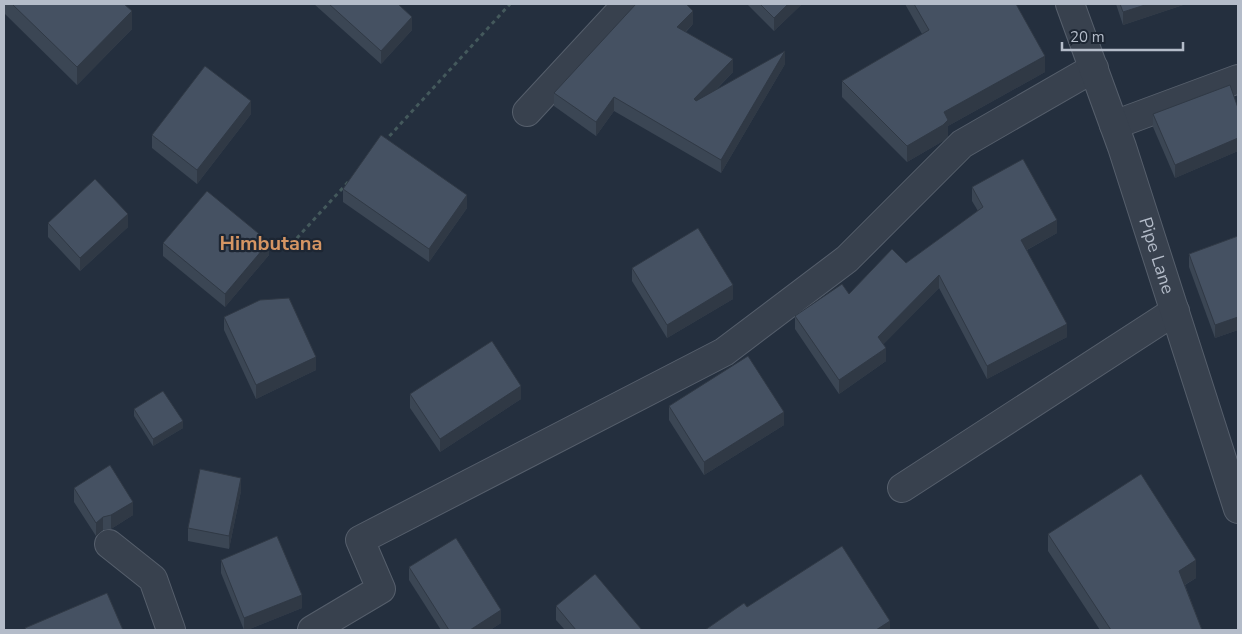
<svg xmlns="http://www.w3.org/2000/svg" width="1242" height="634" font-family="'Nunito Sans',sans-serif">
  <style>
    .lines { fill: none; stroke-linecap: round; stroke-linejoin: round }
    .minor-casing { stroke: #565f6c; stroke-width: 30 }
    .tertiary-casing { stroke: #565f6c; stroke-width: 30 }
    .path { stroke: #44595c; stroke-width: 3; stroke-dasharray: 4 4; stroke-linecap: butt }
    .minor { stroke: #38414e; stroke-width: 28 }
    .tertiary { stroke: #38414e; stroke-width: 28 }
    .wall { fill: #3b4654 }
    .shaded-wall { fill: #303945 }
    .building { fill: #455162; stroke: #303945 }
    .labels { text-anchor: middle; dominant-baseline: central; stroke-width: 4.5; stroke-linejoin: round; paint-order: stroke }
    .street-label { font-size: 18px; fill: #b4bcc9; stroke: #1d2633 }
    .quarter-label { font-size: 20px; font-weight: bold; fill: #d59563; stroke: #1d2633 }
  </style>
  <rect width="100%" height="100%" fill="#242f3e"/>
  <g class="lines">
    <defs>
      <g id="minor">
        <polyline points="527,112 627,4"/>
        <polyline points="1114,125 1238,79"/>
        <polyline points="902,488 1175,311"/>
        <polyline points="109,544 153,579 171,630"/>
        <polyline points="312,630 381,589 360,540 724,352 847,259 962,144 1094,68"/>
      </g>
      <g id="tertiary">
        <path id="s1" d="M 1070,4 L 1122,147 L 1238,509"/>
      </g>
    </defs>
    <use href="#minor" class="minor-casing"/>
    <use href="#tertiary" class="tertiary-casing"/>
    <g class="path">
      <polyline points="384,142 510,4"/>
      <polyline points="286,250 350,180"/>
    </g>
    <use href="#minor" class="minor"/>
    <use href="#tertiary" class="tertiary"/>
  </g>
  <g class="wall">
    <polygon points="4,4 124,4 132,29 77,85 4,13"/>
    <polygon points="314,4 398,4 412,30 381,64"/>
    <polygon points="747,4 802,4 774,31"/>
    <polygon points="905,4 1016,4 1045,72 948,126 948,136 943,141 907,162 842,97 842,81 922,34"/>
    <polygon points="1116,4 1186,4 1123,25"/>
    <polygon points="693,24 686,32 733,72 716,90 785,64 721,173 614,111 596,136 554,106 554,93"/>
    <polygon points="1238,108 1238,151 1175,178 1153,127 1153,114"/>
    <polygon points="251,114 197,184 152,148 152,135"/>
    <polygon points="972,187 1057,233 1027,250 1067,337 987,379 939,288 883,344 886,361 839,394 795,329 795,316 849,294 906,263 978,211 972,201"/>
    <polygon points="343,189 467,208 429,262 343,202"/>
    <polygon points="48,223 128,227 80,271 48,237"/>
    <polygon points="1238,236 1238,330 1215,338 1189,267 1189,254"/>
    <polygon points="163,243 269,255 225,307 163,256"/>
    <polygon points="632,268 733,299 667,338 632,281"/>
    <polygon points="224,317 316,370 256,399 224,330"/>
    <polygon points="410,394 521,399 440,452 410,408"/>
    <polygon points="669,406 784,425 704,475 669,420"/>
    <polygon points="134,409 183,428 153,446 134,416"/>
    <polygon points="74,488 133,515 111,529 103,530 96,536 74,502"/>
    <polygon points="241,491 229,549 188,541 188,528"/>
    <polygon points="1048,534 1196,578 1185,585 1202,630 1100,630 1048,551"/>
    <polygon points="221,560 302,608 247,630 244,630 221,573"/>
    <polygon points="409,567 501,623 490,630 441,630 409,580"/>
    <polygon points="556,606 642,630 565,630 556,620"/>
  </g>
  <g class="shaded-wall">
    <polygon points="788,4 802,4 774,31 774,18"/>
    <polygon points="1148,4 1186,4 1123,25 1123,12"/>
    <polygon points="132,11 132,29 77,85 77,67"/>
    <polygon points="693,11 693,24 677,40 677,27"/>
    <polygon points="412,17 412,30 381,64 381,51"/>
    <polygon points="785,51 785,64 721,173 721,160"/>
    <polygon points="1045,56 1045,72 948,126 948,136 943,141 907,162 907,146 944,112"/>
    <polygon points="733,59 733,72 694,112 694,99"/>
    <polygon points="614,97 614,111 596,136 596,122"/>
    <polygon points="251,101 251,114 197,184 197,170"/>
    <polygon points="1238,138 1238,151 1175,178 1175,165"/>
    <polygon points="467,195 467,208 429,262 429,249"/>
    <polygon points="128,214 128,227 80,271 80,258"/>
    <polygon points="1057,220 1057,233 1021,253 1021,240"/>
    <polygon points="269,242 269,255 225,307 225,294"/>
    <polygon points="939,275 939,288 878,350 878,337"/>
    <polygon points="733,285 733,299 667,338 667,325"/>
    <polygon points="1238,317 1238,330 1215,338 1215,325"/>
    <polygon points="1067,324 1067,337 987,379 987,366"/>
    <polygon points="886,348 886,361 839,394 839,380"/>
    <polygon points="316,357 316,370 256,399 256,385"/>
    <polygon points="521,386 521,399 440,452 440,439"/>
    <polygon points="784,412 784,425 704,475 704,462"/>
    <polygon points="183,421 183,428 153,446 153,439"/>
    <polygon points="241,478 241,491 229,549 229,536"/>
    <polygon points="133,502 133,515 111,529 111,515"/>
    <polygon points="103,517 103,530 96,536 96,523"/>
    <polygon points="1196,560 1196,578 1179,588 1179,571"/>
    <polygon points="302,595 302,608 247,630 244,630 244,618"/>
    <polygon points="501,610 501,623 490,630 470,630"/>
    <polygon points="890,621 890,630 876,630"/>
  </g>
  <g class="building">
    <polygon points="12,4 124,4 132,11 77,67"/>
    <polygon points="329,4 398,4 412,17 381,51"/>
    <polygon points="636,4 686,4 693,11 677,27 733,59 694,99 696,101 785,51 721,160 614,97 596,122 554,93"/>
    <polygon points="760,4 788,4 774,18"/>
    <polygon points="914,4 1016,4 1045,56 944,112 948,120 943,125 907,146 842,81 929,30"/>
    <polygon points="1120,4 1148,4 1123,12"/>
    <polygon points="205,66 251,101 197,170 152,135"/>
    <polygon points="1230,85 1238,108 1238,138 1175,165 1153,114"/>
    <polygon points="381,135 467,195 429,249 343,189"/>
    <polygon points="1023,159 1057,220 1021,240 1067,324 987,366 939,275 878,337 886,348 839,380 795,316 842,284 849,294 892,249 906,263 983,207 972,187"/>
    <polygon points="95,179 128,214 80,258 48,223"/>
    <polygon points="207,191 269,242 225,294 163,243"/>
    <polygon points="698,228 733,285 667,325 632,268"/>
    <polygon points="1238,236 1238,317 1215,325 1189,254"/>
    <polygon points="289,298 316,357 256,385 224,317 260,300"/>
    <polygon points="492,341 521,386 440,439 410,394"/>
    <polygon points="748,356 784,412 704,462 669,406"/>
    <polygon points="163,391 183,421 153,439 134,409"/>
    <polygon points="110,465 133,502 111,515 103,517 96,523 74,488"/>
    <polygon points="200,469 241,478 229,536 188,528"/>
    <polygon points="1141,474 1196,560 1179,571 1202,630 1111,630 1048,534"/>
    <polygon points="277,536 302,595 244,618 221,560"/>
    <polygon points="456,538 501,610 470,630 449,630 409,567"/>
    <polygon points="842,546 890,621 876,630 705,630 744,603 747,607"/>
    <polygon points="595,574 642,630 576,630 556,606"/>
    <polygon points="107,593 123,630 26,630 25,628"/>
  </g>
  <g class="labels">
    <g class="street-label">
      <text stroke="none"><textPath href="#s1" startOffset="266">Pipe Lane</textPath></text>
    </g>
    <g class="quarter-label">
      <text x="271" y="243">Himbutana</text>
    </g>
  </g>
  <rect width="1242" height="634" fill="none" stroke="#b4bcc9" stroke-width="10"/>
  <path d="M1062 42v8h121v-8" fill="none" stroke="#b4bcc9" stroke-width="2.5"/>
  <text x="1070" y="42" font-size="15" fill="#b4bcc9" stroke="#1d2633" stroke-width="4" paint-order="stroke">20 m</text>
</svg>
